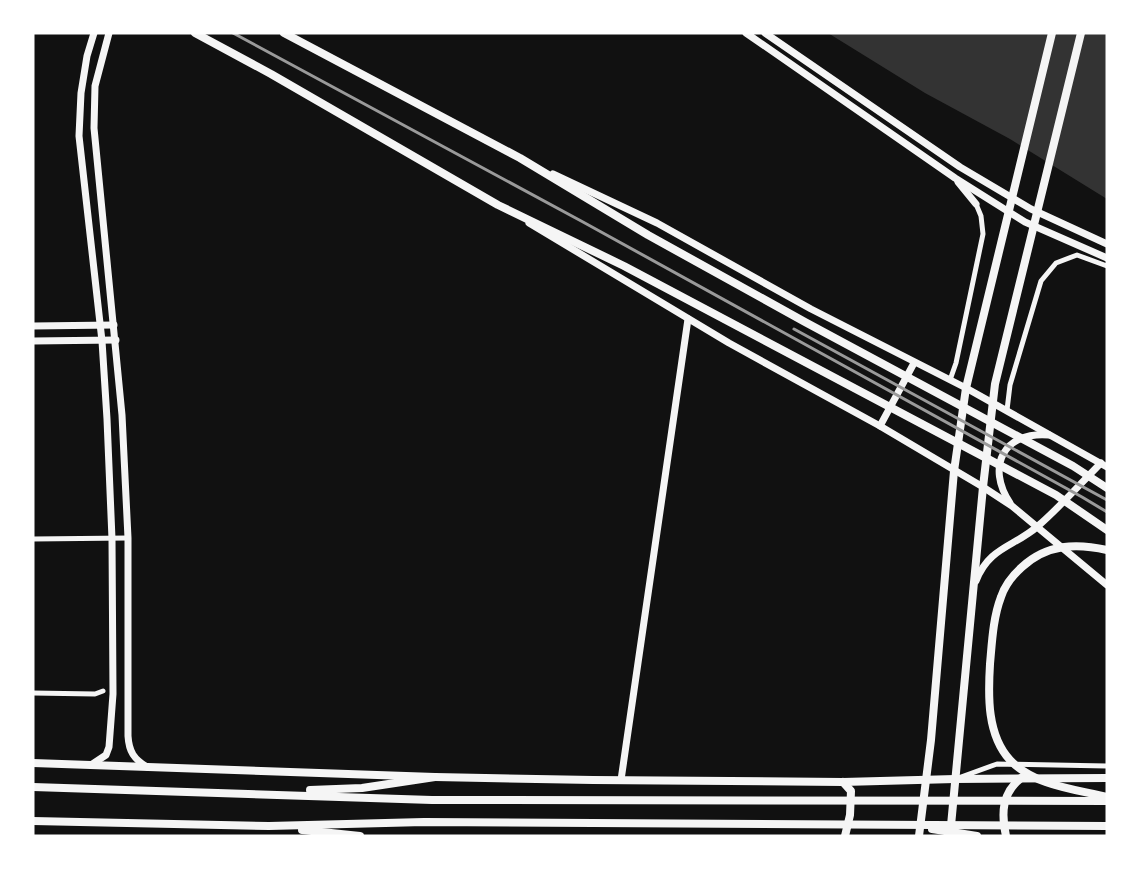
<svg xmlns="http://www.w3.org/2000/svg" width="1140" height="869" font-family="Lato,sans-serif">
  <style>
    .water { fill: #333 }
    .lines { fill: none; stroke-linecap: round; stroke-linejoin: round }
    .minor { stroke: #f5f5f5; stroke-width: 5 }
    .tertiary { stroke: #f5f5f5; stroke-width: 7 }
    .secondary { stroke: #f5f5f5; stroke-width: 8 }
    .trunk { stroke: #f5f5f5; stroke-width: 8 }
    .rail { stroke: #9a9a9a; stroke-width: 3 }
  </style>
  <rect width="100%" height="100%" fill="#111"/>
  <polygon class="water" points="828,33 1107,33 1107,199 1010,139 925,93"/>
  <g class="lines">
    <g class="minor">
      <polyline points="950,380 956,363 983,234 981,216 976,204"/>
      <polyline points="1007,410 1010,385 1041,281 1056,263 1077,255 1107,266"/>
      <polyline points="33,539 128,538"/>
      <polyline points="33,693 95,694 103,691"/>
      <polyline points="961,777 997,764 1107,766"/>
    </g>
    <g class="tertiary">
      <path d="M 109,33 L 95,86 L 94,128 L 122,415 L 128,538 L 128,736 C 129,752 134,759 147,767"/>
      <polyline points="746,33 955,178 1025,222 1107,258"/>
      <polyline points="765,33 960,167 1031,209 1107,244"/>
      <polyline points="553,174 657,223 811,309 966,388 1107,467"/>
      <polyline points="958,182 976,204"/>
      <polyline points="529,223 729,343 880,426 983,487 1012,506 1107,585"/>
      <polyline points="33,326 114,325"/>
      <polyline points="33,341 116,340"/>
      <polyline points="880,426 914,363"/>
      <path d="M 1010,503 C 986,467 1003,431 1049,435"/>
      <path d="M 976,581 C 989,547 1014,547 1038,526 C 1060,507 1080,484 1101,463"/>
      <polyline points="91,765 106,755 109,747 113,694 112,539 107,419 102,341 79,136 81,93 87,56 94,33"/>
      <polyline points="621,780 688,319"/>
    </g>
    <g class="secondary">
      <polyline points="33,763 435,777 593,780 843,782 955,779"/>
      <polyline points="843,782 851,791 850,815 845,836"/>
      <polyline points="919,836 931,740 954,471 966,388 1052,33"/>
      <polyline points="950,836 983,487 995,384 1081,33"/>
    </g>
    <g class="trunk">
      <polyline points="195,33 271,74 498,205 624,266 1056,495 1107,530"/>
      <polyline points="284,33 520,158 648,235 805,322 1073,466 1107,488"/>
      <path d="M 1107,550 C 1076,543 1047,544 1022,567 C 1013,575 1005,585 1001,597 C 993,618 992,642 990,664 C 988,696 987,735 1010,760 C 1035,786 1074,789 1107,797"/>
      <polyline points="955,779 1107,778"/>
      <polyline points="33,787 432,800 1107,801"/>
      <polyline points="310,790 362,788 435,777"/>
      <polyline points="33,821 269,826 424,822 1107,826"/>
      <polyline points="932,829 977,836"/>
      <polyline points="302,830 360,836"/>
      <path d="M 1006,836 C 1001,813 1002,793 1021,778"/>
    </g>
    <g class="rail">
      <polyline points="233,33 583,222 1082,497 1107,512"/>
      <polyline points="794,329 1107,500"/>
    </g>
  </g>
  <rect width="1140" height="869" fill="none" stroke="#ffffff" stroke-width="69"/>
</svg>
